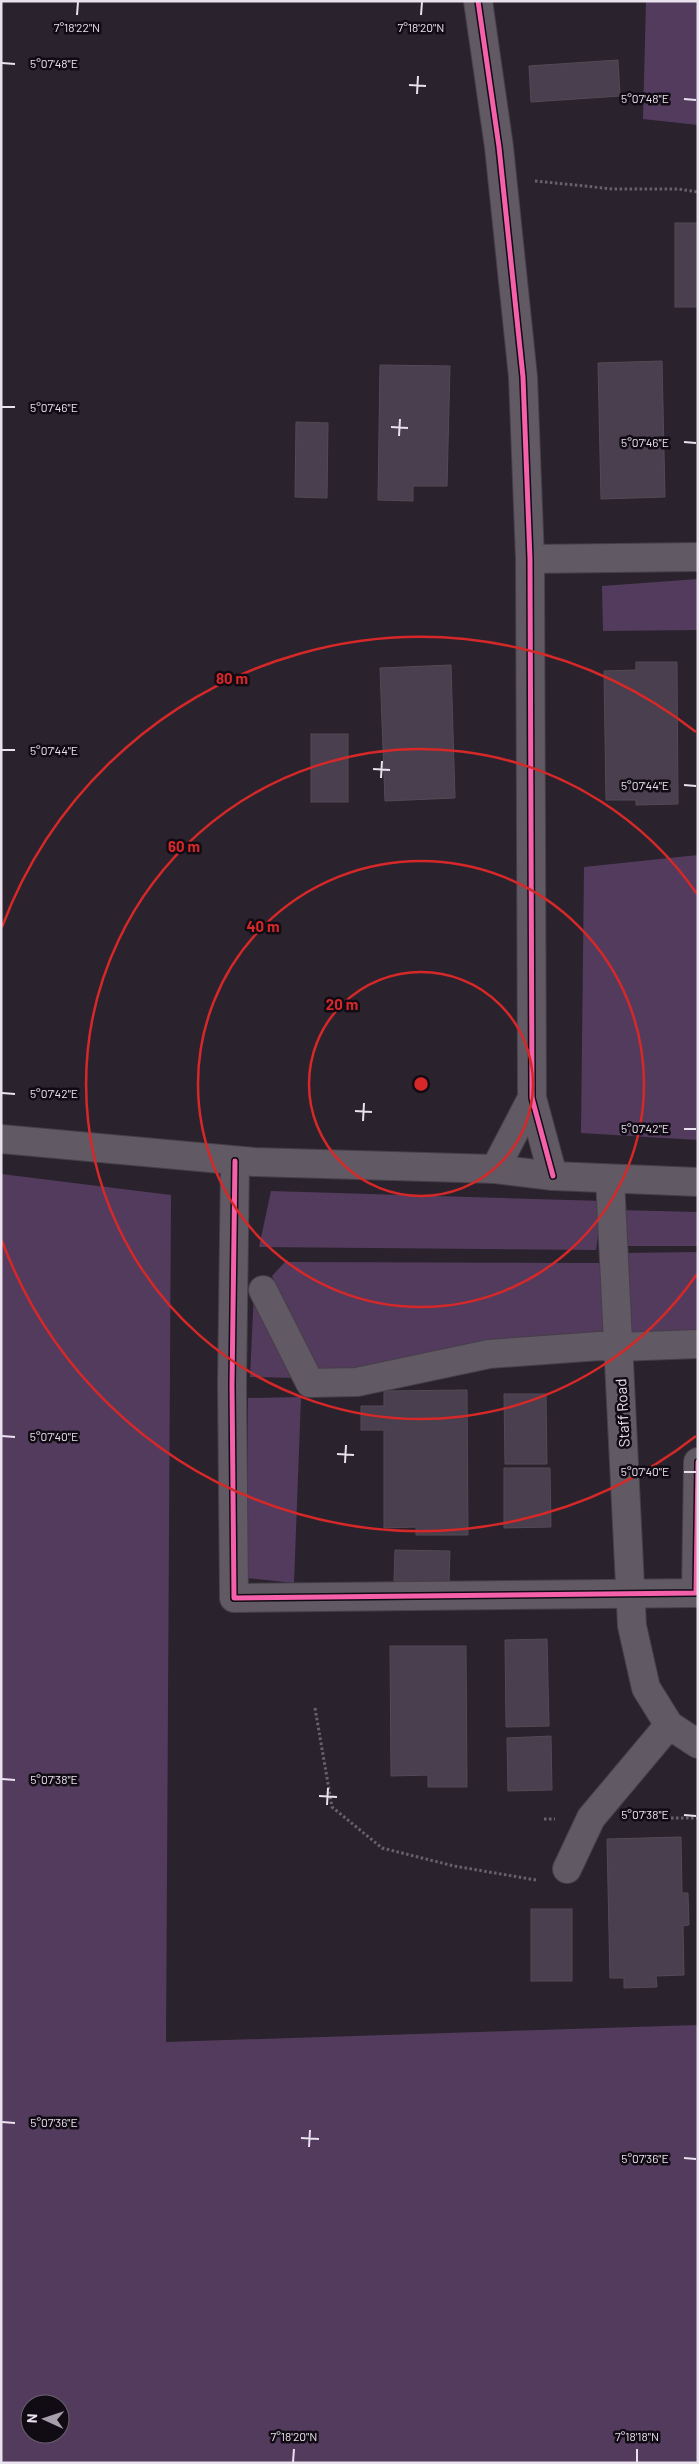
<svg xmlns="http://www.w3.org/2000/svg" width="699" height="2464" font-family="Barlow,sans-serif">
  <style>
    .green { fill: #533b5e; fill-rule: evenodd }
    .building { fill: #493f4e; stroke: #524b55 }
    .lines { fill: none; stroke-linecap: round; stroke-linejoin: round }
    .minor-casing { stroke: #463f48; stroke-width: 30 }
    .path { stroke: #67636a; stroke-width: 3; stroke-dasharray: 2.5 2.5; stroke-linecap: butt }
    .minor { stroke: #615a64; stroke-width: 28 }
    .cycleway-casing { stroke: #110b14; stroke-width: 8 }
    .cycleway { stroke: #f560ab; stroke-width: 5 }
    .ticks { fill: none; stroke: #e9e1ee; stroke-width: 2 }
    .ring { fill: none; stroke: #d62828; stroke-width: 2.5 }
    .labels { text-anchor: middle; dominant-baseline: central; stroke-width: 5; stroke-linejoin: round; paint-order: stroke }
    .street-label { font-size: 15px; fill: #e9e1ee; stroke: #110b14 }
    .ticks-label { font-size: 12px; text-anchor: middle; fill: #e9e1ee; stroke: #110b14; stroke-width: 5; stroke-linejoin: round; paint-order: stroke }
    .centre { fill: #d62828; stroke: #110b14; stroke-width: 2.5 }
    .ring-label { font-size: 15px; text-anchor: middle; font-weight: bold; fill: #d62828; stroke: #110b14; stroke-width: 5; stroke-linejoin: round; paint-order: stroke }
  </style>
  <rect width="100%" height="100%" fill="#2a232d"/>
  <g class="green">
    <polygon points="646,1 698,1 698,125 643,119"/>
    <polygon points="698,579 698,630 603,631 602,586"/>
    <polygon points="698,855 698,1140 581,1133 584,867"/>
    <path d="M 1,1174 L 171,1195 L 166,2042 L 698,2025 L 698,2463 L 1,2463 ZM 30,2404 L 60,2404 L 60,2434 L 30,2434 Z"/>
    <polygon points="271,1191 603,1201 596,1250 259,1247"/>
    <polygon points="619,1210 698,1212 698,1246 621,1246"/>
    <polygon points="698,1252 698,1337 625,1340 621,1253"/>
    <polygon points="285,1262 600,1263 609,1340 345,1373 314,1373 272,1276"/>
    <polygon points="254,1292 297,1378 250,1377"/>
    <polygon points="301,1397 294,1583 247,1578 248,1398"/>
  </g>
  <g class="building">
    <polygon points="618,60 620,96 531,102 529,66"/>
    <rect x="675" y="223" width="23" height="84"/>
    <polygon points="662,361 665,497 601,499 598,363"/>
    <polygon points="380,365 450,366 447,486 413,486 413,501 378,500"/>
    <polygon points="296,422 328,423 327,498 295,497"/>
    <polygon points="636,662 677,662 678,804 636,805 636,800 606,800 604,671 636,670"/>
    <polygon points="451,665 455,798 385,801 380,668"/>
    <rect x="311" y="734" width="37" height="68"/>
    <polygon points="467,1390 468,1535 416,1535 416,1527 384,1528 384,1430 361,1430 361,1406 384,1406 384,1391"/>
    <polygon points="504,1394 546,1394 547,1464 505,1464"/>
    <polygon points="504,1468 550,1468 551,1527 504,1528"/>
    <polygon points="395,1550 450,1551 449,1582 394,1581"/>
    <polygon points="547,1639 549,1726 506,1727 505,1640"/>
    <polygon points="390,1646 466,1646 467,1787 428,1787 428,1775 391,1776"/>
    <polygon points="551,1736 552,1790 508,1791 507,1738"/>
    <polygon points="681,1837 682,1893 688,1893 689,1925 683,1926 684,1975 656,1976 657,1987 624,1988 624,1978 610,1978 607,1839"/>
    <rect x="531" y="1909" width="41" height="72"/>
  </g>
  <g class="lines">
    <defs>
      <g id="minor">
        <polyline points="478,1 499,147 523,377 530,559 532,1098 553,1176"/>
        <polyline points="530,559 698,557"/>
        <polyline points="1,1139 254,1162 495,1169 553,1176 698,1182"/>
        <polyline points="235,1161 232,1385 234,1598 696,1593 698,1462"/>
        <polyline points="495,1169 532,1098"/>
        <polyline points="610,1179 632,1626 646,1688 669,1725 698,1744"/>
        <polyline points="263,1290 310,1383 357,1382 489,1354 600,1346 618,1347 698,1344"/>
        <polyline points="567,1869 591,1818 669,1725"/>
      </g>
    </defs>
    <use href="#minor" class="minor-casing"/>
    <g class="path">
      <polyline points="535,181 613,189 678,189 698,192"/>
      <polyline points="315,1708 332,1807 382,1848 454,1866 536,1880"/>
      <polyline points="636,1818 698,1818"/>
      <polyline points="544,1819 555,1819"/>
    </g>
    <use href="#minor" class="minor"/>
    <defs>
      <g id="cycleway">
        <polyline points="478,1 499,147 523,377 530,559 532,1098 553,1176"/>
        <polyline points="235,1161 232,1385 234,1598 696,1593 698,1462"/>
      </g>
    </defs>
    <use href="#cycleway" class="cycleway-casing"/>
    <use href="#cycleway" class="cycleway"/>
  </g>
  <path class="ticks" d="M 77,15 L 78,2M 421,15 L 422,2M 2,63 L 15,64M 409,85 L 426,86M 417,94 L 418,76M 684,99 L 696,100M 2,407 L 15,407M 391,427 L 408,428M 399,436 L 400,419M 684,442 L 696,443M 2,750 L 15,750M 373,769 L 390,770M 381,778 L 382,761M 684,785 L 696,786M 2,1093 L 15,1094M 355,1111 L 372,1112M 363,1121 L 364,1103M 684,1129 L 696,1129M 2,1436 L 15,1437M 337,1454 L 354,1455M 345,1463 L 346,1445M 684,1472 L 696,1472M 2,1779 L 15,1780M 319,1796 L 337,1797M 327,1805 L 328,1788M 684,1815 L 696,1816M 2,2122 L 15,2123M 301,2138 L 319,2139M 309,2147 L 310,2130M 684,2158 L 696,2159M 293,2462 L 294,2449M 637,2462 L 637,2449"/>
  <g class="ring">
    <circle cx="421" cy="1084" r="112"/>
    <circle cx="421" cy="1084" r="223"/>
    <path d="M697 1274A335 335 0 1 1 697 894"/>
    <path d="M696 1436A447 447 0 0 1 2 1241M2 927A447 447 0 0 1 696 732"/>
  </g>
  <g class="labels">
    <g class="street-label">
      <text transform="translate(622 1413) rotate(-93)">Staff Road</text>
    </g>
  </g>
  <g class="ticks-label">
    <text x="421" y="32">7°18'20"N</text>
    <text x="77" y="32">7°18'22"N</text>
    <text x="54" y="68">5°07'48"E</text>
    <text x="645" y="103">5°07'48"E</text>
    <text x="54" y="412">5°07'46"E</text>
    <text x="645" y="447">5°07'46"E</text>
    <text x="54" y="755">5°07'44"E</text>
    <text x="645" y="790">5°07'44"E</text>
    <text x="54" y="1098">5°07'42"E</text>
    <text x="645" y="1133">5°07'42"E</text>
    <text x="54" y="1441">5°07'40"E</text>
    <text x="645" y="1476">5°07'40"E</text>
    <text x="54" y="1784">5°07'38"E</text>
    <text x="645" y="1819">5°07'38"E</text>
    <text x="54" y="2127">5°07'36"E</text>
    <text x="645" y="2163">5°07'36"E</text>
    <text x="294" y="2441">7°18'20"N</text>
    <text x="637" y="2441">7°18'18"N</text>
  </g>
  <circle cx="421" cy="1084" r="8" class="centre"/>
  <g class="ring-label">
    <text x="232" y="684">80 m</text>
    <text x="184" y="852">60 m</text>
    <text x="263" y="932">40 m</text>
    <text x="342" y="1010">20 m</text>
  </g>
  <rect width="699" height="2464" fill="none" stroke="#e9e1ee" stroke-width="5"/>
  <g transform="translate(45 2419) rotate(273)"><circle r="24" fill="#110b14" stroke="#67616b"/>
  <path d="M0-4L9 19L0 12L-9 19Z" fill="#a69eaa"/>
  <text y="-8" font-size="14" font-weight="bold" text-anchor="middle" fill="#e9e1ee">N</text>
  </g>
</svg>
